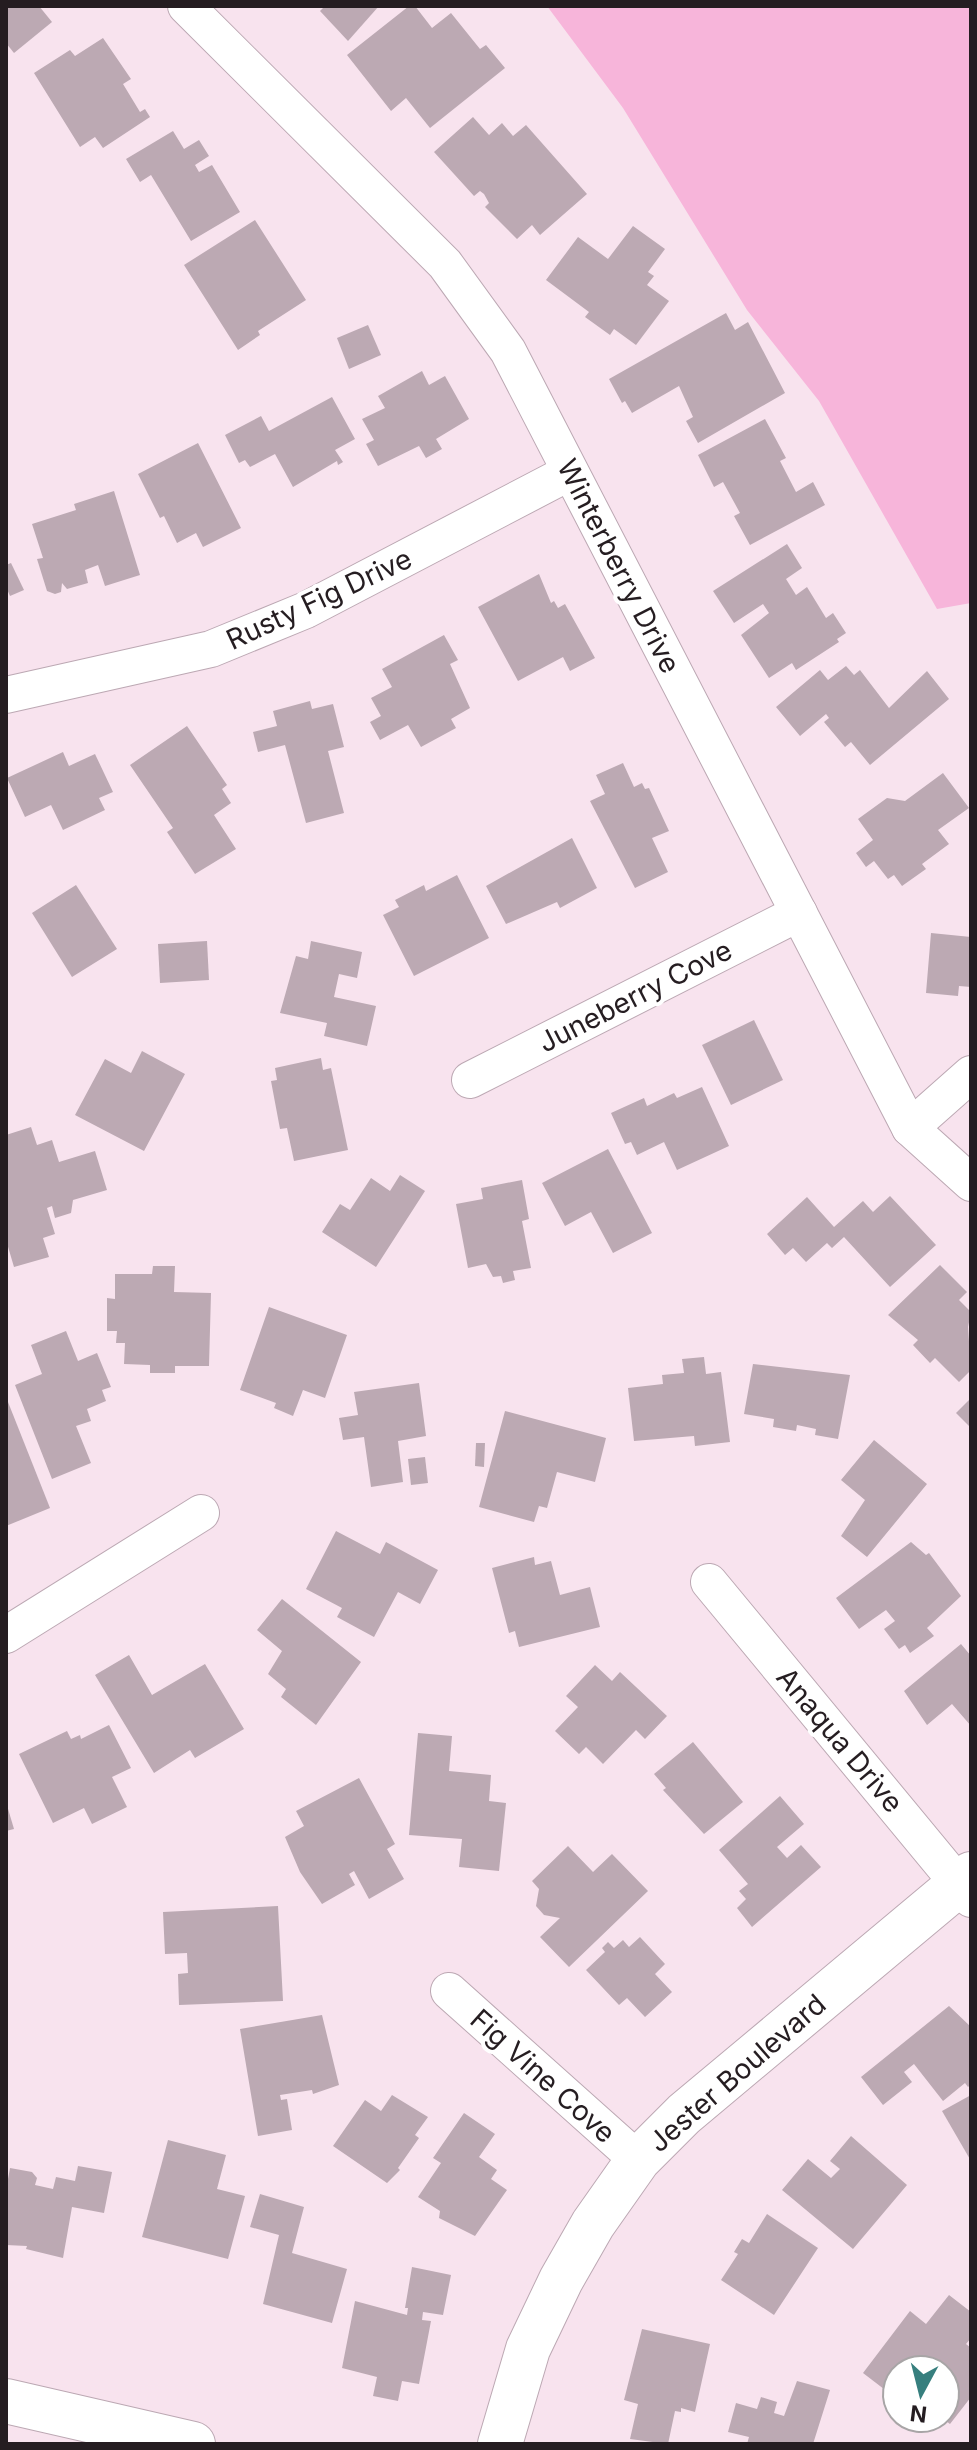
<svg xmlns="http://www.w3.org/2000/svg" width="977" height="2450" font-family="Inter,sans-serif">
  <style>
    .green { fill: #f7b5da }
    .building { fill: #bca9b3 }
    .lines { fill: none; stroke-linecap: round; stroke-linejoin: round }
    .street-casing { stroke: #bca8b3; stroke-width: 38 }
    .secondary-casing { stroke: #bca8b3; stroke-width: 46 }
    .street { stroke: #fff; stroke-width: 36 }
    .secondary { stroke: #fff; stroke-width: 44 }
    .labels { text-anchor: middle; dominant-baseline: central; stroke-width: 8; stroke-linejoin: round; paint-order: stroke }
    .street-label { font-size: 28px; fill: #251d21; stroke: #fff }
  </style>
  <rect width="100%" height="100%" fill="#f8e3ee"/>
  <polygon class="green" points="547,6 971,6 971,603 937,609 819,401 747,310 623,108"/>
  <g class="building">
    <polygon points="6,6 39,6 52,22 14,53 6,43"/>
    <polygon points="325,6 379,6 348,41 320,11"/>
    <polygon points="409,6 415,6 432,28 451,13 480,49 486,45 505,68 430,128 406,98 391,111 347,55"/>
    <polygon points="103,38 131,79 123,84 140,112 145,109 150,117 103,148 95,137 80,147 34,73 70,50 75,56"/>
    <polygon points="473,117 489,135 502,123 513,136 526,125 587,194 540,235 532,225 517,239 485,207 489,203 484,194 480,191 474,196 434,152"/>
    <polygon points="173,131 184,149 199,140 209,156 195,165 199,172 212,165 240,212 191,241 151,175 140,182 126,159"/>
    <polygon points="255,220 306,300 258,331 260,335 238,350 184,265"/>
    <polygon points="633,226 665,249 648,272 654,276 647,285 669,301 636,345 614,329 610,335 585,317 589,312 546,280 578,237 608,259"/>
    <polygon points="726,313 735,330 748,322 785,393 698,443 686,421 693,417 679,386 632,413 625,401 622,403 609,379"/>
    <polygon points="368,325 381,355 349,369 337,338"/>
    <polygon points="422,371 429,385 445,376 469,419 436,439 442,449 426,458 419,446 378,466 366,444 374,440 362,419 385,408 378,396"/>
    <polygon points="332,397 355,439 335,450 343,462 338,465 337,461 293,487 275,454 250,467 245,460 239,463 225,435 261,416 269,431"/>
    <polygon points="765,419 786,458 780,461 796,492 813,482 825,505 750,545 734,516 740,513 723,482 714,487 698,455"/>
    <polygon points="198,443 241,528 203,547 196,533 177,543 164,516 160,518 138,474"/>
    <polygon points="114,491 140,575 105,586 98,565 85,570 88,583 67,589 62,583 61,592 55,594 47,591 37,559 43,558 32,524 76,510 74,504"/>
    <polygon points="787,544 802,568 786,579 796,595 807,587 826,618 833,613 846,633 837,639 839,642 796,670 792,663 769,678 741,635 769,613 763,604 734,623 713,591"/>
    <polygon points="11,563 24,590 10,596 6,587 6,565"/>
    <polygon points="539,574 551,603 554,601 558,608 565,604 595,658 570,671 563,657 518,681 478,607"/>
    <polygon points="444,635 458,660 450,664 470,708 451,719 456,728 421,747 408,725 380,740 370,722 381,716 371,698 392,687 382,669"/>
    <polygon points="846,666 854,675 860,670 889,708 927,671 949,699 870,765 851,742 845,747 824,722 829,718 826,714 800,736 776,707 820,670 828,680"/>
    <polygon points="310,701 312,709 333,704 344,747 328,751 344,813 306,823 285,745 258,752 253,732 277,726 273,711"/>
    <polygon points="187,726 227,785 222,789 231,803 214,815 236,849 195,874 167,832 173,828 130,765"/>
    <polygon points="63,752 69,766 95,754 113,792 99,798 105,810 63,830 51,805 25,817 7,778"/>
    <polygon points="623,763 634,787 642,783 645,789 649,788 669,831 652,838 668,872 635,888 590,801 605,794 596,775"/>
    <polygon points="943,773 969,808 938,830 949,844 922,864 926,869 902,886 894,875 888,879 874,861 866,867 856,853 873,840 858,819 887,798 905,801"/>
    <polygon points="572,838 597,888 560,908 557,902 506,924 486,886"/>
    <polygon points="457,875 489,938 414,976 383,915 399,907 395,900 424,885 426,891"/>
    <polygon points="76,885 117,949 72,977 32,913"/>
    <polygon points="931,933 971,937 971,987 959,986 958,996 926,993"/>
    <polygon points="207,941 209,980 160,983 158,944"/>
    <polygon points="311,941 362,952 357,978 339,974 334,997 376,1006 367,1046 324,1036 327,1023 280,1013 296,956 308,959"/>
    <polygon points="754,1020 783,1080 731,1105 702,1045"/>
    <polygon points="142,1051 185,1074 144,1151 75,1115 105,1059 131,1073"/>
    <polygon points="321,1058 323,1070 331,1068 348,1150 294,1161 287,1128 280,1129 271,1081 277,1080 275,1068"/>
    <polygon points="702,1087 729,1146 677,1170 664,1142 637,1155 631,1142 625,1144 611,1113 644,1098 647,1106 674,1093 677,1098"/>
    <polygon points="31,1127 37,1145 52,1140 59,1162 95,1151 107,1190 73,1200 71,1213 55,1218 52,1206 47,1208 55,1234 43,1238 49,1257 14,1267 6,1240 6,1135"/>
    <polygon points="608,1149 652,1233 613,1253 591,1212 565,1226 542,1183"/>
    <polygon points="400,1175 425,1191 376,1267 322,1232 340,1204 350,1210 371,1178 390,1191"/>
    <polygon points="522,1180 529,1219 522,1221 531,1268 513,1271 515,1280 503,1283 501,1276 493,1277 486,1264 468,1268 456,1204 483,1199 481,1188"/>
    <polygon points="890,1196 936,1245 890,1287 844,1237 832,1248 827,1243 806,1262 793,1248 785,1255 767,1234 807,1197 834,1227 863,1201 873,1212"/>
    <polygon points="940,1265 967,1292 959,1300 971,1312 968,1327 971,1370 959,1382 935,1358 930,1363 913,1345 918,1340 888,1315"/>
    <polygon points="153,1266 175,1266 174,1292 211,1293 209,1366 175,1366 175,1373 150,1373 150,1365 124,1364 125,1343 116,1343 117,1331 107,1331 107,1298 115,1299 115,1274 152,1274"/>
    <polygon points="269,1307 347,1335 325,1398 303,1390 293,1416 274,1408 276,1403 240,1390"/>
    <polygon points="66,1331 78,1361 97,1353 111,1387 102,1390 106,1401 87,1409 91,1421 76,1426 91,1463 52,1479 15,1385 42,1374 31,1345"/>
    <polygon points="704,1357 706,1374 721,1372 730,1442 695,1446 694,1436 634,1441 628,1388 663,1384 662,1375 684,1373 682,1359"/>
    <polygon points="753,1364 850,1375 838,1439 815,1435 816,1429 797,1425 796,1431 773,1427 774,1419 744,1414"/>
    <polygon points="419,1383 426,1436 398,1441 403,1482 371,1487 364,1437 343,1440 339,1418 358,1415 354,1392"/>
    <polygon points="6,1397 50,1508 6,1526"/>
    <polygon points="971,1398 971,1428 956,1413"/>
    <polygon points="505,1411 606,1438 595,1482 557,1472 547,1508 539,1506 534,1522 479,1507"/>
    <polygon points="874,1440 927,1484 867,1557 841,1536 865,1500 841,1480"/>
    <polygon points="476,1443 485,1443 484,1467 475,1466"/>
    <polygon points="425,1457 428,1483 411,1485 408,1459"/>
    <polygon points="336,1531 380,1554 386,1542 438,1570 420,1604 398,1592 374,1637 337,1617 342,1608 306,1589"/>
    <polygon points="911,1542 926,1555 929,1553 961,1596 927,1628 934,1636 910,1653 905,1645 899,1649 884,1629 895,1621 886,1610 859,1629 836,1598"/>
    <polygon points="534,1557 535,1565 551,1561 560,1595 590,1587 600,1627 519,1647 515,1631 509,1633 492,1568"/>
    <polygon points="282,1599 361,1662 316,1725 281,1697 286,1689 268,1674 282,1651 257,1630"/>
    <polygon points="961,1644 971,1656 971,1726 952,1704 927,1725 904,1691"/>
    <polygon points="129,1655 152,1695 205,1664 244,1729 195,1758 190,1750 154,1773 95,1675"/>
    <polygon points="595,1665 612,1681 620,1672 667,1716 645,1739 636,1730 603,1764 586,1747 579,1754 555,1731 578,1707 566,1696"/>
    <polygon points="109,1725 131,1768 112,1777 127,1807 92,1824 84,1808 53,1823 19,1754 67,1731 71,1739 80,1735 81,1739"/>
    <polygon points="418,1733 452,1736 449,1771 491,1775 489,1801 506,1803 499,1871 459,1867 462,1839 409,1835"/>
    <polygon points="693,1742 743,1802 704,1834 663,1790 666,1788 654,1774"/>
    <polygon points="359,1778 395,1844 387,1849 404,1879 369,1899 354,1871 349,1874 355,1885 322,1904 300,1872 285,1837 304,1826 296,1811"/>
    <polygon points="780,1796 804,1824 777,1847 787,1858 801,1845 821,1867 752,1927 737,1908 746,1899 739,1891 748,1884 719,1850"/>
    <polygon points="6,1802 14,1829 6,1831"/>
    <polygon points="568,1846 593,1872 612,1854 648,1891 569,1967 540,1937 560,1918 544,1915 536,1906 539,1889 532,1881"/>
    <polygon points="278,1906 283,2001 179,2005 178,1974 188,1973 187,1953 165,1954 163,1912"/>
    <polygon points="640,1937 665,1964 655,1974 672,1992 645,2017 627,1998 619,2005 586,1970 605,1952 602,1948 608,1942 614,1948 623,1940 629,1947"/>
    <polygon points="949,2006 971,2027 971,2084 968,2087 965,2083 943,2101 914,2064 904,2072 912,2082 883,2105 861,2077"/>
    <polygon points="322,2015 339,2085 313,2094 312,2090 280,2095 281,2100 287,2099 292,2130 258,2136 240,2029"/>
    <polygon points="392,2095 428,2117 415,2135 419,2138 398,2168 400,2170 387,2183 333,2146 365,2100 381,2111"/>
    <polygon points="971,2095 971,2161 942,2111"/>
    <polygon points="464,2113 495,2134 479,2157 497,2170 491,2179 507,2190 475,2236 439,2218 440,2211 418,2197 441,2163 433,2158"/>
    <polygon points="851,2136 907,2185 853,2249 782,2190 808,2159 831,2178 840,2169 830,2161"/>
    <polygon points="168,2140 226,2155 217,2189 245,2196 228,2259 142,2237"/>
    <polygon points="78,2166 112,2172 104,2213 72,2207 63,2258 26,2249 27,2246 6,2245 6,2190 10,2168 32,2172 37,2178 35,2185 53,2189 56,2177 75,2181"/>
    <polygon points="260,2194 304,2207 292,2253 347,2269 332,2323 263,2304 279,2235 250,2227"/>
    <polygon points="767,2214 818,2248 774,2315 721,2280 738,2254 734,2252 742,2239 749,2243"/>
    <polygon points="412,2267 451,2275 443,2315 423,2312 422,2320 431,2321 419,2384 402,2381 398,2401 373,2396 377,2377 342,2368 355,2301 407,2315 408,2308 405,2308"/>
    <polygon points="949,2295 971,2312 971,2338 966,2344 971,2348 971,2397 950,2424 942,2418 945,2418 945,2370 897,2370 897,2399 863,2373 910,2311 926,2324"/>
    <polygon points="642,2329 710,2344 695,2412 681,2408 681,2412 675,2411 668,2444 630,2439 638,2404 624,2400"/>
    <polygon points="797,2381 830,2390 813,2444 747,2444 749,2437 728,2432 736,2403 757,2409 761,2397 777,2402 774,2413 784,2416"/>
  </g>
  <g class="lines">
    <defs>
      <g id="street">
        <polyline points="186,6 445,264 508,351 910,1128 971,1183"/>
        <polyline points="6,695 211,649 306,610 570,472"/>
        <polyline points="470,1080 799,913"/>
        <polyline points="910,1128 971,1074"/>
        <polyline points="709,1582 971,1899"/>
        <polyline points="6,1635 201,1513"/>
        <polyline points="449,1991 638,2160"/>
      </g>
      <g id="secondary">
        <polyline points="6,2401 193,2444"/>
        <polyline points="500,2444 528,2349 561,2280 593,2224 638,2160 684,2114 971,1874"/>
      </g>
    </defs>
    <use href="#street" class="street-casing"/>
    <use href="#secondary" class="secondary-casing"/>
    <use href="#street" class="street"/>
    <use href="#secondary" class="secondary"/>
  </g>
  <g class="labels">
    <g class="street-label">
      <text transform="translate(619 566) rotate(63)">Winterberry Drive</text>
      <text transform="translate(319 599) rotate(-25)">Rusty Fig Drive</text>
      <text transform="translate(635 996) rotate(-27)">Juneberry Cove</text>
      <text transform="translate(840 1740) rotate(50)">Anaqua Drive</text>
      <text transform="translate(737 2073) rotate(-41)">Jester Boulevard</text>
      <text transform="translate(543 2076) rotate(42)">Fig Vine Cove</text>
    </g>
  </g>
  <rect width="977" height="2450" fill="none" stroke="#251d21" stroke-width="16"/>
  <g transform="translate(921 2394) rotate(187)"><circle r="38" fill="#ffffff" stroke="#a8a5a6" stroke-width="2"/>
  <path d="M0-6L14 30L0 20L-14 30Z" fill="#377f7e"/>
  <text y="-12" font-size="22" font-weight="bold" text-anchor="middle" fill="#251d21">N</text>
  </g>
</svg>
